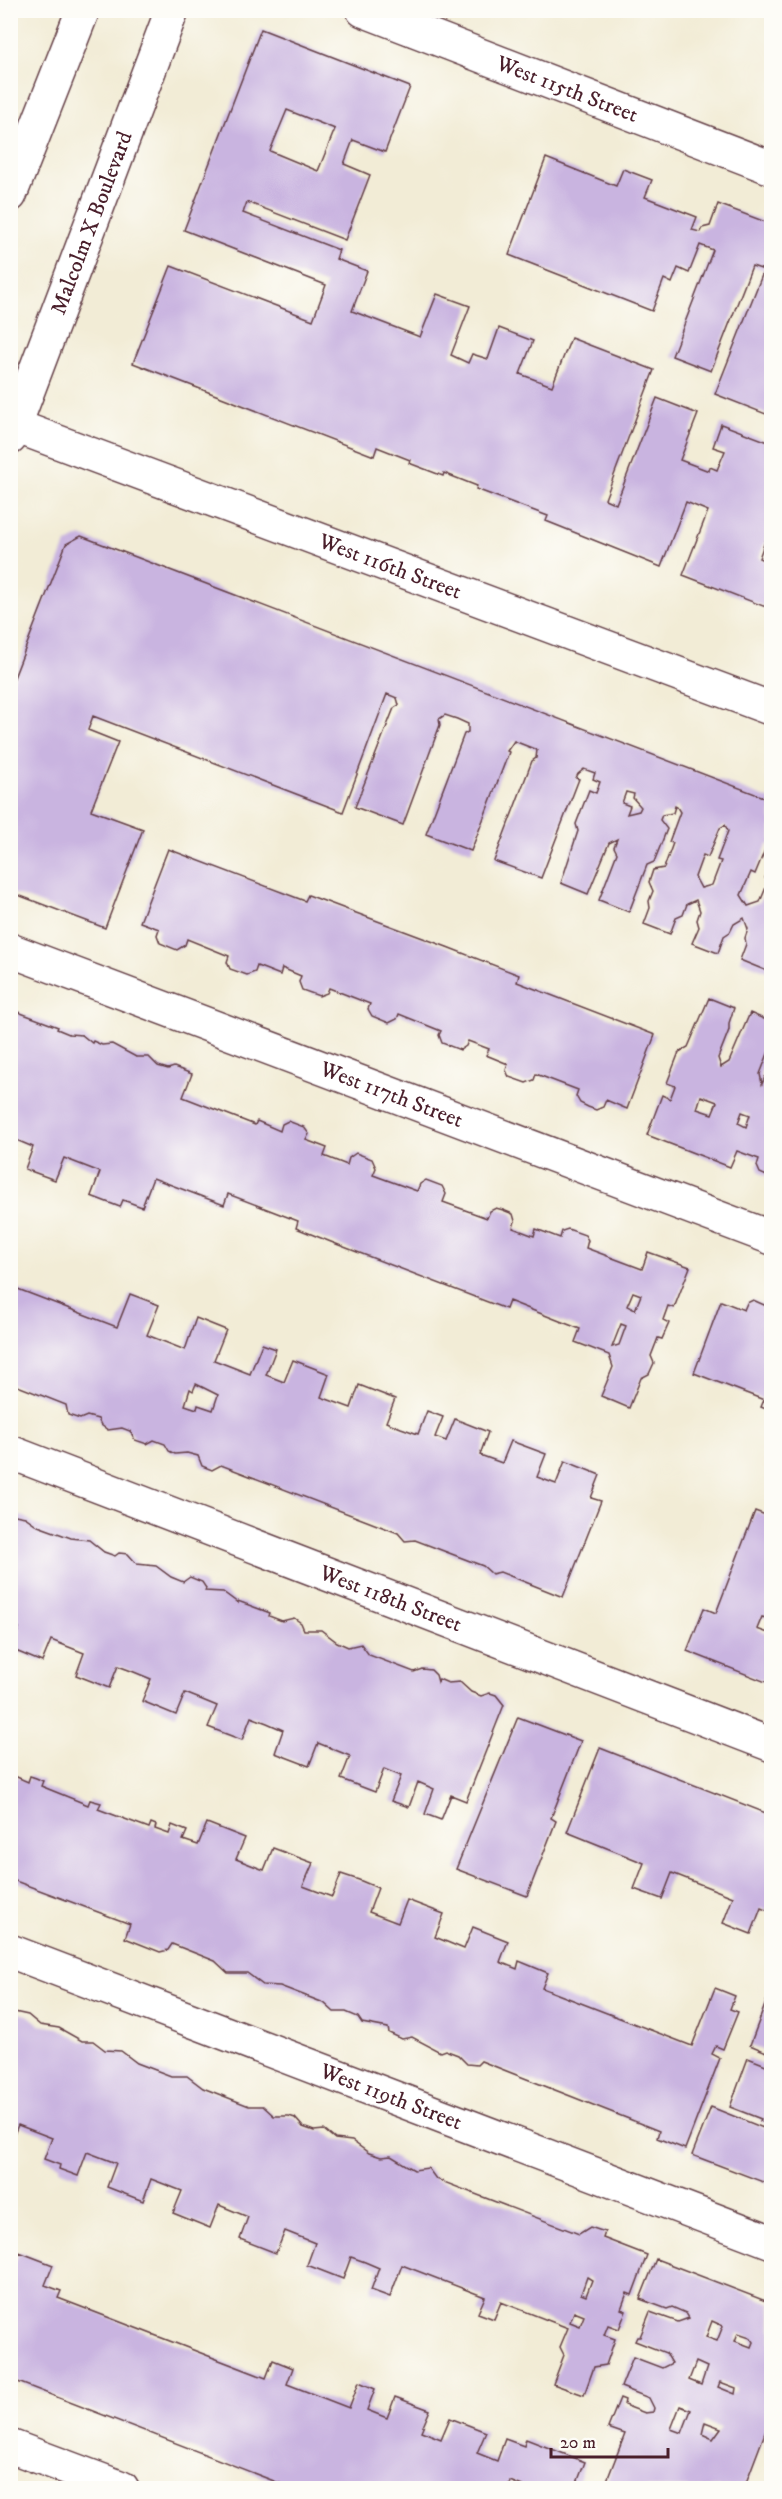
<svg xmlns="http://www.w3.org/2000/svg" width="782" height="2499" font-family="'IM FELL DW Pica',serif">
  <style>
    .building { fill: #c9b4e0; fill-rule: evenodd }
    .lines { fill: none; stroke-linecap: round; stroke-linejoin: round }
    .street-casing { stroke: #633e45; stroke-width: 36 }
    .secondary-casing { stroke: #633e45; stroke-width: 36 }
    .street { stroke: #fff; stroke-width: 33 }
    .secondary { stroke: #fff; stroke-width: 33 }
    .labels { text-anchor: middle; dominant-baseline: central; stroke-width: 6; stroke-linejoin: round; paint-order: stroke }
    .street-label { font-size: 22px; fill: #4a1f2b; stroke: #fdfcf7 }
  </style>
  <rect width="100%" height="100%" fill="#fdfcf7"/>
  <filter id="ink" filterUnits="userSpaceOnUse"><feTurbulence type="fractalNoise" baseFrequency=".0167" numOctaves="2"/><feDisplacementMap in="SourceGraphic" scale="12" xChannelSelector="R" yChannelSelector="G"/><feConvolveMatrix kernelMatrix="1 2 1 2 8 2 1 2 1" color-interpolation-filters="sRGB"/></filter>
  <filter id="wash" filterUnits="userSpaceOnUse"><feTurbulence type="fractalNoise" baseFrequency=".008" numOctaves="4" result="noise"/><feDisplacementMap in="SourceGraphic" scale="24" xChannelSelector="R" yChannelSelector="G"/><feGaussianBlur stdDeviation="1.35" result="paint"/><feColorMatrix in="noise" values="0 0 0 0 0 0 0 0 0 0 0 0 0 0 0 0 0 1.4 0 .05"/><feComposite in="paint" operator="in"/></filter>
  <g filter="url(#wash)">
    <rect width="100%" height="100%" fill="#f2ecd6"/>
    <g id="blocks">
      <g class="building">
        <path d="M 261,29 L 410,87 L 385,152 L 353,140 L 344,164 L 370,175 L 345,240 L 247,202 L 243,213 L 339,250 L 336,259 L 367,271 L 352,311 L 420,337 L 437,294 L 470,306 L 451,355 L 468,363 L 472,354 L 488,359 L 499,328 L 533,341 L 520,374 L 552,386 L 571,338 L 654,370 L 605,499 L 616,504 L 657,398 L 698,414 L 680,460 L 709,471 L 710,467 L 717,470 L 725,451 L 713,447 L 721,424 L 771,443 L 771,525 L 759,558 L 771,563 L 771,609 L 683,575 L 708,511 L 686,502 L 661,567 L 546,521 L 548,516 L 476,489 L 477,486 L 444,473 L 443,476 L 409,463 L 410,460 L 377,447 L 374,456 L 133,363 L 171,266 L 313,320 L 326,285 L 184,230 ZM 287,110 L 335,129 L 318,171 L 270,151 Z"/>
        <polygon points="546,158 616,186 623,169 652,180 645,197 697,217 692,230 700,232 702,228 710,226 718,204 771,224 771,416 715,394 764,270 752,266 711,371 672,356 713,250 700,245 689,273 678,268 672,283 664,279 652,311 509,255"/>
        <path d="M 81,536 L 771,800 L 771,844 L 767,845 L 755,874 L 751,872 L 741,895 L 748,906 L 760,902 L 769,880 L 765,878 L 771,861 L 771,960 L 767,971 L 740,960 L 746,944 L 745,938 L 748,929 L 744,918 L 734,924 L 730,932 L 724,936 L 718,953 L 692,943 L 699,927 L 697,920 L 700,911 L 696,900 L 687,904 L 683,915 L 676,918 L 670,934 L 644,924 L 650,908 L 649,901 L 653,891 L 649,882 L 653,870 L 664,868 L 673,843 L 669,842 L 680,812 L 677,807 L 675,806 L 673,813 L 662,815 L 660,820 L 667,829 L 654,862 L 647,865 L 629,912 L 599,900 L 617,853 L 614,847 L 617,839 L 609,843 L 588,894 L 561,883 L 578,831 L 576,824 L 589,790 L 596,793 L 600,782 L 593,779 L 595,773 L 584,769 L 578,774 L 576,778 L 579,779 L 541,878 L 494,861 L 532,761 L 536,758 L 537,750 L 514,741 L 507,751 L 509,752 L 471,851 L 426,834 L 464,734 L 468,732 L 468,724 L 457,719 L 445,715 L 439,719 L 440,725 L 403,825 L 355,807 L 394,708 L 399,705 L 397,698 L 387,694 L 343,812 L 93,716 L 88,730 L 118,742 L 91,810 L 143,829 L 105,928 L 10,892 L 10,688 L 66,544 ZM 626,792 L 634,794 L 633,798 L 641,807 L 639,811 L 627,814 L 630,806 L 622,803 ZM 725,825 L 728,831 L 717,860 L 721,861 L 712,885 L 701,888 L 695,877 L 703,855 L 708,857 L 720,828 Z"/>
        <polygon points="168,849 305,901 308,895 447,947 519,975 517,982 655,1035 627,1109 606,1100 603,1107 596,1110 588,1107 580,1103 576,1096 578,1090 536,1074 534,1080 526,1083 509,1077 506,1070 508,1064 486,1055 489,1049 468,1041 466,1046 460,1050 442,1043 439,1035 441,1031 399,1014 397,1019 389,1023 372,1016 368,1009 370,1004 329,988 327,993 319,996 302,990 299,982 301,976 282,968 280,975 257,966 255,972 247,975 230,969 227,962 229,956 187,939 185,945 177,950 160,943 157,935 159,929 140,922"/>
        <path d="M 709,998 L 734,1008 L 729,1023 L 729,1030 L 718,1058 L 721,1067 L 729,1062 L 750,1013 L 771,1022 L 771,1046 L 760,1074 L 762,1084 L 765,1077 L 771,1080 L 771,1178 L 760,1173 L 757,1166 L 759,1159 L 737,1151 L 730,1167 L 647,1135 L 662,1095 L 670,1099 L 675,1086 L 667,1083 L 679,1052 L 688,1047 ZM 701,1096 L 717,1102 L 712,1114 L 697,1109 ZM 742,1112 L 750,1115 L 746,1127 L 738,1123 Z"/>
        <path d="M 10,1009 L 58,1027 L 57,1029 L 69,1034 L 82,1035 L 92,1043 L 93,1041 L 102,1045 L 112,1044 L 136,1057 L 149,1057 L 158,1066 L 168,1069 L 174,1067 L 192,1074 L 183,1097 L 255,1125 L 257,1121 L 280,1131 L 282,1124 L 288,1121 L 304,1127 L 309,1134 L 306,1140 L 327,1148 L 324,1156 L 347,1165 L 349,1158 L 356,1153 L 372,1159 L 376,1168 L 373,1175 L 417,1191 L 420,1184 L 426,1180 L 442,1186 L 446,1194 L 443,1202 L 487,1218 L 490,1211 L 496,1208 L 503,1210 L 513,1214 L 515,1221 L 513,1228 L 534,1236 L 536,1229 L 560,1238 L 562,1231 L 568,1229 L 585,1235 L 588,1240 L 586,1248 L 642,1269 L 648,1252 L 690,1267 L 674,1308 L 668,1306 L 663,1320 L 669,1323 L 662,1339 L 658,1338 L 651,1356 L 654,1363 L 649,1374 L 641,1378 L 629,1408 L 601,1396 L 613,1367 L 609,1355 L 575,1342 L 580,1329 L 509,1301 L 506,1309 L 331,1242 L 296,1228 L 298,1221 L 228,1194 L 224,1205 L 153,1178 L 142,1207 L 123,1200 L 120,1207 L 91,1196 L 100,1172 L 64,1158 L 55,1180 L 25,1169 L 33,1147 L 14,1139 L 10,1147 ZM 633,1292 L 641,1295 L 635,1310 L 627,1306 ZM 621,1324 L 626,1326 L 619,1345 L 612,1347 Z"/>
        <path d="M 10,1286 L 117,1327 L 130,1294 L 159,1305 L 147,1335 L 185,1350 L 196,1318 L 226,1330 L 214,1360 L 250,1374 L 262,1344 L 276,1349 L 266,1375 L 284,1382 L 293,1360 L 329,1374 L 321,1397 L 351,1408 L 359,1385 L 395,1399 L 386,1422 L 401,1428 L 418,1434 L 427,1411 L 443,1417 L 435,1437 L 446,1441 L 455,1419 L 488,1432 L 480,1455 L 502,1463 L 511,1441 L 546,1454 L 537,1477 L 556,1484 L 565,1461 L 600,1475 L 591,1498 L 601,1501 L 563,1597 L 500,1572 L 492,1574 L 483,1566 L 415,1540 L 405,1541 L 398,1533 L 221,1465 L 212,1470 L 202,1466 L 198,1456 L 187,1453 L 175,1454 L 169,1451 L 165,1444 L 154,1440 L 147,1444 L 135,1440 L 130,1431 L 122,1428 L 108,1430 L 101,1425 L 98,1419 L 87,1416 L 80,1419 L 68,1415 L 66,1405 L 10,1383 ZM 196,1384 L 218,1395 L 213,1410 L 198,1405 L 197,1409 L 185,1405 L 190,1389 L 193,1391 Z"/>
        <polygon points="753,1300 771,1308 771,1411 761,1407 764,1400 694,1373 721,1301 744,1310 747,1303"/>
        <polygon points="755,1511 771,1517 771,1603 766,1618 762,1617 757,1629 771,1634 771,1684 687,1651 704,1608 716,1613"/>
        <polygon points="10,1514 25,1517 38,1526 71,1538 89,1540 104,1552 115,1556 119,1553 128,1554 137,1564 156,1566 171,1577 183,1582 190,1577 202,1582 206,1588 205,1591 223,1592 238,1603 238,1601 270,1613 269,1616 282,1621 294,1618 301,1623 304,1630 321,1630 337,1642 348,1647 361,1644 369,1655 414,1672 422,1669 431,1670 436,1675 438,1682 439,1679 448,1683 460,1682 471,1692 481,1696 490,1693 496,1695 504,1705 466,1801 451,1795 441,1820 425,1814 434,1789 418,1782 409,1807 391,1801 401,1776 384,1769 375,1792 341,1779 350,1756 318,1743 309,1766 275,1753 283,1730 267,1723 251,1717 242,1740 208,1727 217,1706 200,1699 185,1693 176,1715 142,1701 151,1679 134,1672 118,1666 109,1688 76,1675 84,1653 51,1640 42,1662 11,1649 19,1628 10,1624"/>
        <polygon points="518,1717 581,1741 551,1818 556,1821 527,1896 456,1869"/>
        <polygon points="600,1748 771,1815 771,1912 761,1908 751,1934 723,1923 733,1897 672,1873 662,1899 634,1889 644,1863 567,1832"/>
        <polygon points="10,1774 28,1782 30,1776 36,1778 43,1781 41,1786 88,1805 90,1800 101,1803 98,1809 149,1828 151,1823 156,1825 155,1829 169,1834 172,1825 187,1831 183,1840 198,1845 207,1823 245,1838 236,1859 264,1870 273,1848 313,1863 303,1886 332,1897 341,1874 359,1880 378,1888 369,1912 398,1923 407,1900 444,1914 435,1937 464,1949 473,1927 508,1941 500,1962 517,1969 519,1961 548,1973 542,1988 692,2046 715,1988 735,1996 730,2009 738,2012 723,2049 716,2046 712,2054 720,2058 685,2149 657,2138 659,2131 629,2119 481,2061 477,2065 467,2064 458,2055 445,2050 440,2052 412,2037 402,2039 389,2033 388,2028 362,2023 358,2017 346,2012 334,2012 324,2003 280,1986 263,1985 247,1973 228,1973 215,1961 172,1944 168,1950 160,1952 125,1938 130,1924 10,1879"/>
        <polygon points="768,1997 771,1999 771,2054 750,2045"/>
        <path d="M 10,2011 L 28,2015 L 40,2025 L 59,2028 L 82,2041 L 93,2041 L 105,2050 L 121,2051 L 137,2063 L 171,2076 L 187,2076 L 203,2088 L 249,2106 L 263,2106 L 274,2116 L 289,2116 L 295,2118 L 303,2127 L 314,2131 L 324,2130 L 335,2139 L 352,2141 L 369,2153 L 381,2157 L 391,2156 L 414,2170 L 428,2168 L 436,2179 L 579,2234 L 590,2227 L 605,2232 L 603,2238 L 647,2255 L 632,2295 L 627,2293 L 621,2309 L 626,2311 L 619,2329 L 608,2325 L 604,2335 L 615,2339 L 606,2365 L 594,2367 L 584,2395 L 553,2384 L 564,2355 L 560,2347 L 568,2328 L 501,2302 L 494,2319 L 478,2313 L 485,2297 L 402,2265 L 390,2297 L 371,2290 L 379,2268 L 365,2262 L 351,2257 L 343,2279 L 307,2265 L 315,2243 L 285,2231 L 276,2253 L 240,2239 L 248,2217 L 219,2205 L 210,2228 L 173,2213 L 182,2191 L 151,2179 L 143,2201 L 107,2187 L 116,2163 L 87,2152 L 78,2176 L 59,2169 L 60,2165 L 44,2159 L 52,2138 L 18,2125 L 10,2144 ZM 587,2277 L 592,2280 L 586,2296 L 581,2294 ZM 574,2312 L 584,2316 L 580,2326 L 570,2322 Z"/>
        <polygon points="748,2058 771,2067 771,2126 760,2121 761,2119 730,2107"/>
        <polygon points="711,2107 771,2131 771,2185 692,2155"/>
        <polygon points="19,2252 53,2265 45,2285 61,2291 58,2298 266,2378 273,2360 293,2368 287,2384 349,2408 359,2382 375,2389 367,2410 387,2418 395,2397 430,2410 421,2431 441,2439 450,2418 486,2432 477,2453 497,2461 505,2439 524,2446 526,2439 585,2462 575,2488 524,2488 525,2487 510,2481 508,2488 292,2488 10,2379 10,2274"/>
        <path d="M 656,2259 L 771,2303 L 771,2417 L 744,2488 L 604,2488 L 625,2434 L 608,2428 L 620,2398 L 625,2400 L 624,2405 L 645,2413 L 653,2412 L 654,2408 L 649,2398 L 621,2387 L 633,2357 L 662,2368 L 672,2363 L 666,2353 L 635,2341 L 637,2337 L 640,2337 L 650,2312 L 678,2322 L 689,2318 L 686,2313 L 672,2307 L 667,2309 L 640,2299 ZM 712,2321 L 723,2326 L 717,2341 L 706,2337 ZM 738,2333 L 750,2337 L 753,2342 L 751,2347 L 735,2341 ZM 696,2362 L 707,2367 L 701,2385 L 689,2380 ZM 720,2382 L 736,2388 L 735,2394 L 718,2387 ZM 680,2406 L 691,2410 L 682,2433 L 671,2429 ZM 705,2422 L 721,2428 L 713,2439 L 702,2434 Z"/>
      </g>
    </g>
  </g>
  <g filter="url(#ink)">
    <use href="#blocks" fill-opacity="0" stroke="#633e45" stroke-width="1.5"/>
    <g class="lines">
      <defs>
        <g id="street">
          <path id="s1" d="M 363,10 L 772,168"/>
          <path id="s2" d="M 10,950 L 772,1238"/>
          <path id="s3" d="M 10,1452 L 772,1745"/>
          <path id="s4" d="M 10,1951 L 772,2242"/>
          <polyline points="10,2446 122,2488"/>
        </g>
        <g id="secondary">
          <polyline points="10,195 83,10"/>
          <path id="s5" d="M 10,424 L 772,709"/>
          <path id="s6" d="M 10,438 L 172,10"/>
        </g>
      </defs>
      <use href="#street" class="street-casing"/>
      <use href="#secondary" class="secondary-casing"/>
      <use href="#street" class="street"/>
      <use href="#secondary" class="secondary"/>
    </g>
  </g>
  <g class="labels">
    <g class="street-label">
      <text stroke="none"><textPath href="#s1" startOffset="219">West 115th Street</textPath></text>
      <text stroke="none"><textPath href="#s6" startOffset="230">Malcolm X Boulevard</textPath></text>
      <text stroke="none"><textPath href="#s5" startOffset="406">West 116th Street</textPath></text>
      <text stroke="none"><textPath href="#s2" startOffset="408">West 117th Street</textPath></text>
      <text stroke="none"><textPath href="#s3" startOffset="408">West 118th Street</textPath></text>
      <text stroke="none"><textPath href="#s4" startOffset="408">West 119th Street</textPath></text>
    </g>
  </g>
  <rect width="782" height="2499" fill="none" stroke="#fdfcf7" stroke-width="36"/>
  <path d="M551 2448v9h117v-9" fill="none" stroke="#4a1f2b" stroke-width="3"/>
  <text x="560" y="2448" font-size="18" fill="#4a1f2b" stroke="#fdfcf7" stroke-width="4.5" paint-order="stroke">20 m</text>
</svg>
